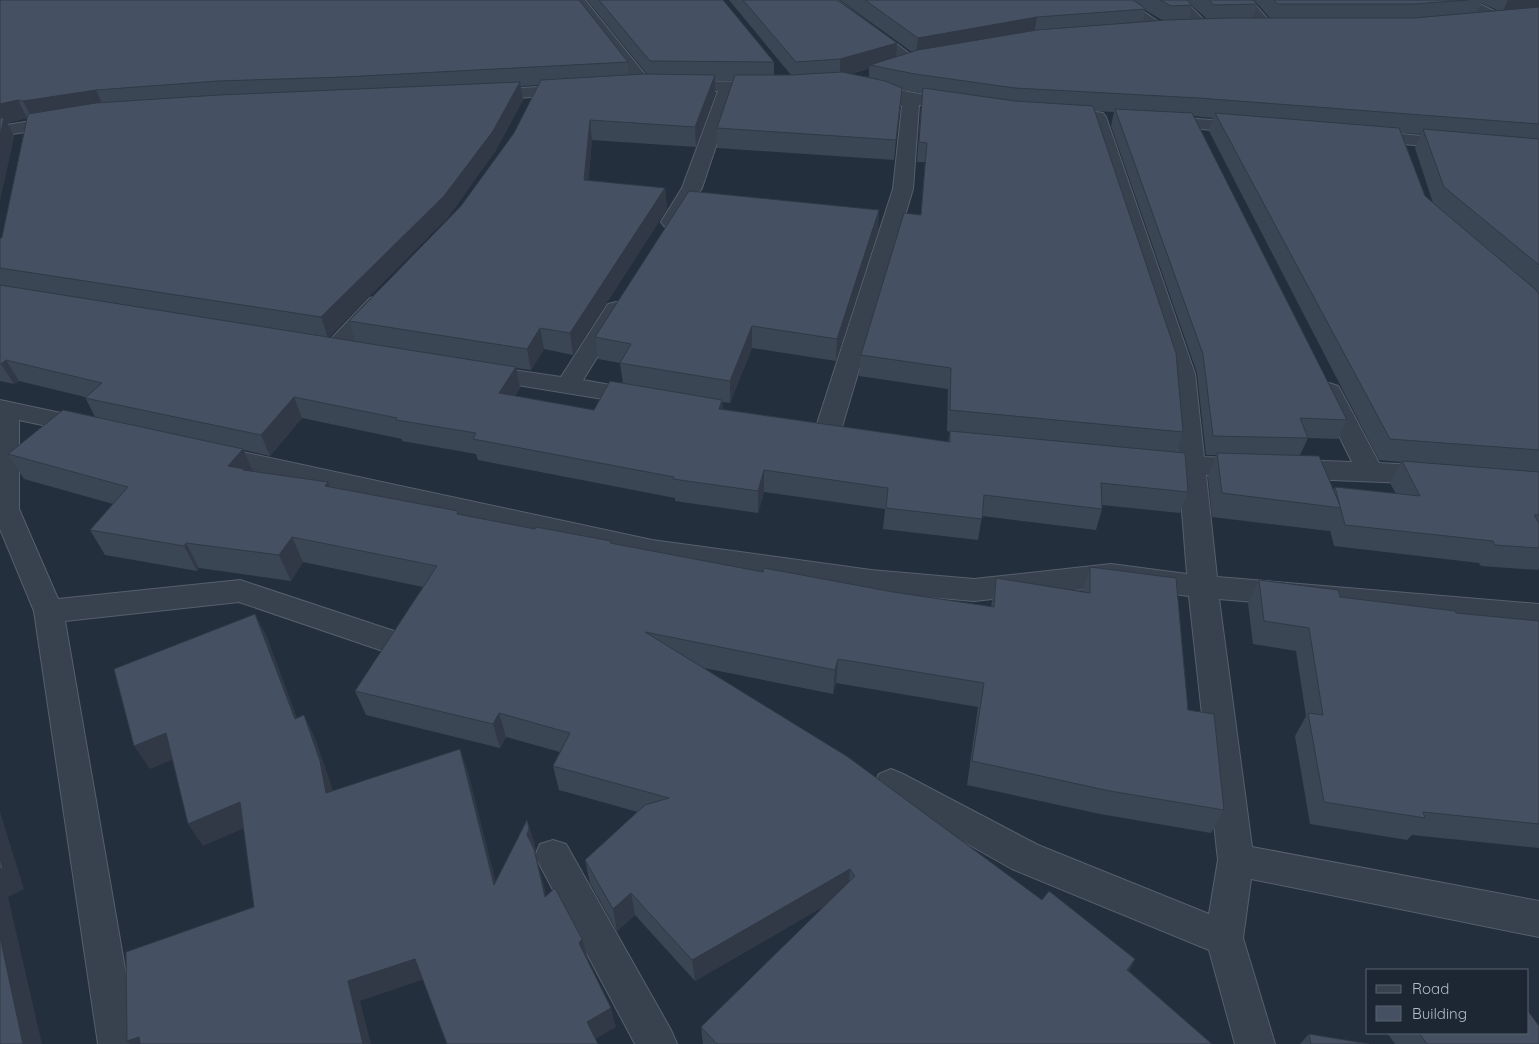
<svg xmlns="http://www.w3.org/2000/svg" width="1539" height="1044" font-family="Quicksand,sans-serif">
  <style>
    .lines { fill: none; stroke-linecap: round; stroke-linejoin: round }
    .minor-casing { stroke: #565f6c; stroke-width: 2 }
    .minor { fill: #38414e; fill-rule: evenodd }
    .wall { fill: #3b4654; fill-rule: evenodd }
    .shaded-wall { fill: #303945 }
    .building { fill: #455162; stroke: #303945 }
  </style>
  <rect width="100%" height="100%" fill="#242f3e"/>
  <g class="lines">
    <defs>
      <g id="minor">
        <polygon points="570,0 585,0 651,82 653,86 651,90 639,90"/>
        <polygon points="822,0 837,0 921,62 919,65 907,65 834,13"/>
        <polygon points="1109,0 1126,0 1171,30 1168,33 1158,33"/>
        <polygon points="1169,0 1184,0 1213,29 1210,32 1200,32"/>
        <polygon points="1236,0 1251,0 1273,25 1276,28 1273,31 1263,31"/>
        <polygon points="1452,0 1471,0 1505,16 1508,19 1505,22 1495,22 1454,3"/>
        <polygon points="677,81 769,82 775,83 777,87 775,91 734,92 702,188 678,226 671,228 664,226 661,222 682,188 718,91 671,90 669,86 671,82"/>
        <polygon points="865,84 958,101 964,102 967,106 964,110 958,111 919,105 913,189 841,430 837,436 828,438 819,436 815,430 893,189 902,106 884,98 859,93 857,89 859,85"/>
        <polygon points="572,85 578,86 580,90 578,94 485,100 479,99 476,95 479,91 485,90"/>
        <polygon points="1097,112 1103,113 1106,117 1195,374 1204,457 1352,462 1317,391 1320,386 1329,383 1338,386 1341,391 1379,463 1433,466 1442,469 1446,475 1442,481 1433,484 1206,475 1217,577 1539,604 1539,626 1219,599 1252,847 1539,901 1539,937 1251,879 1243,938 1275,1044 1235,1044 1209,950 1012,869 879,794 874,784 879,774 891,769 903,774 1038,845 1209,914 1218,860 1189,596 1111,586 974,601 871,592 652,560 214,464 205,461 201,455 205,449 214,446 652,540 871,570 974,579 1111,564 1187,574 1179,473 1140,468 1136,462 1140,456 1149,453 1178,456 1171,374 1088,117 1091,113"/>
        <polygon points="63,116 69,117 72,121 69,125 0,136 0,126"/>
        <polygon points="1160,116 1249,123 1255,124 1258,128 1255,132 1249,133 1154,125 1151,121 1154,117"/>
        <polygon points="1367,131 1456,139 1462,140 1465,144 1462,148 1456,149 1361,140 1358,136 1361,132"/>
        <polygon points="378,296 386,298 389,303 386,308 342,354 334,356 326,354 322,349 326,344 370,298"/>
        <polygon points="616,302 624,304 627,309 583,380 649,392 652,397 649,402 640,405 480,379 472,377 468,372 472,367 480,365 561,377 608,304"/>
        <polygon points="0,400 89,419 98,421 102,427 98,433 89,435 19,420 19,509 58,599 240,580 397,632 401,640 397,648 386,652 239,602 65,621 138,1044 98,1044 34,611 0,529"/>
        <polygon points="553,840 566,844 671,1030 677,1044 635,1044 535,856 540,844"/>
      </g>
    </defs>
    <use href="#minor" class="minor-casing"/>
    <use href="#minor" class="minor"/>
  </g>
  <g class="wall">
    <path d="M 0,0 L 628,62 L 629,75 L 647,74 L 587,0 L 723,0 L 774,62 L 774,75 L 791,75 L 729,0 L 837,0 L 897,43 L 896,57 L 912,52 L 840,0 L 1253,0 L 1257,4 L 1253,18 L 1270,18 L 1254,0 L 1539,0 L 1539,568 L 1538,570 L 1481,566 L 1479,563 L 1334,546 L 1330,530 L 1329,531 L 1212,517 L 1208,477 L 1216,455 L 1206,455 L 1197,373 L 1111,126 L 1114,112 L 1094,111 L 1183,432 L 1176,453 L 1188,492 L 1180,513 L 1102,505 L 1102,509 L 1096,530 L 982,516 L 978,540 L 883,529 L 885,509 L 764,492 L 758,513 L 675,501 L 675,498 L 478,460 L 476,454 L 402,441 L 402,439 L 302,418 L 270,456 L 244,450 L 253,472 L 328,482 L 330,487 L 459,514 L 535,529 L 611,541 L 611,544 L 763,572 L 991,607 L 996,578 L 1082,592 L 1090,567 L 1188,710 L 1224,810 L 1211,833 L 1100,814 L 967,785 L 978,707 L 836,683 L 833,694 L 704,668 L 1042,900 L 1135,959 L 1129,971 L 1212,1044 L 703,1044 L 701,1027 L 826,905 L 695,981 L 635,915 L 617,931 L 590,883 L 585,860 L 638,812 L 559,790 L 553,766 L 560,752 L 506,737 L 500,748 L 366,715 L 355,691 L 423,587 L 303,562 L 291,581 L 199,568 L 197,571 L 105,555 L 90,530 L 113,504 L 24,479 L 8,454 L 95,417 L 85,397 L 19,381 L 14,384 L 0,381 L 0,239 L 2,237 L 27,118 L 7,123 L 14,136 L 0,200 ZM 1189,3 L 1206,18 L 1189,19 L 1192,5 ZM 1481,3 L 1497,10 L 1477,12 ZM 1145,10 L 1162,20 L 1143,22 ZM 869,68 L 869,77 L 851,74 L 864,70 ZM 715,80 L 733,80 L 717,128 L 717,148 L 894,160 L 901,90 L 922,93 L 917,162 L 925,162 L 921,215 L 861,355 L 859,376 L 948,389 L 947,431 L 950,432 L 948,442 L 723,409 L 722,402 L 730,403 L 752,348 L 836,361 L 878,231 L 879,210 L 595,337 L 598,359 L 620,363 L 623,384 L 594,410 L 515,396 L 520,388 L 516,368 L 531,370 L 544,349 L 573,355 L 667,209 L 665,188 L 588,181 L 592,140 L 696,147 L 715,94 ZM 539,85 L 514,133 L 461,206 L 349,321 L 355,341 L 329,337 L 449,216 L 496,150 L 523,100 L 521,86 ZM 1193,116 L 1213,118 L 1209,131 L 1379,460 L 1401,462 L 1390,483 L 1396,494 L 1335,487 L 1333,490 L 1300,455 L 1308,438 L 1338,439 L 1347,420 ZM 1401,133 L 1421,134 L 1415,148 L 1433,203 L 1425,196 Z"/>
    <polygon points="1259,580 1340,597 1456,613 1539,621 1539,848 1412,835 1407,840 1310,824 1295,736 1306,716 1296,651 1253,644 1248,603"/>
    <polygon points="1387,1033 1528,1033 1539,1044 1395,1044"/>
    <polygon points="1309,1034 1369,1044 1300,1044"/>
  </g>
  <g class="shaded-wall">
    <polygon points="1508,0 1539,0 1539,10 1502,13"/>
    <polygon points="1037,17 1034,34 916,55 918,38"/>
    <polygon points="897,43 896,60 870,65 869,68 840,77 840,59"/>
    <polygon points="715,75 715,94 696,147 695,127"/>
    <polygon points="520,82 523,100 496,150 449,216 328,338 321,317"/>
    <polygon points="96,90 104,108 32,119 23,101"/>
    <polygon points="18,100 27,118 7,123 14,136 0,200 0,104"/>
    <polygon points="590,120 592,140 587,200 584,180"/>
    <polygon points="665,188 667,209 573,355 570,333"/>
    <polygon points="879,210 878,231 836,361 837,339"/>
    <polygon points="752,326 752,348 730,403 730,381"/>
    <polygon points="540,328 544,349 531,370 527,349"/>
    <polygon points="6,360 19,381 14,384 1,364"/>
    <polygon points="516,367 520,388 504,414 499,393"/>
    <polygon points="294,397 302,418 270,456 261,435"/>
    <polygon points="722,400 723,421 719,409"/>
    <polygon points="243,449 254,474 228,466"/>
    <polygon points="764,470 764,492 758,513 758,491"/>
    <polygon points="328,482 338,507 325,486"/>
    <polygon points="292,537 303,562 291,581 279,555"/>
    <polygon points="186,543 199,568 197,571 184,546"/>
    <polygon points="255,614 267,637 306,742 295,719"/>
    <polygon points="838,659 836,683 833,694 835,670"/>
    <polygon points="499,713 506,737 500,748 493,724"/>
    <polygon points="304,715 315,738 331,784 338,815 326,793"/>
    <polygon points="166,733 181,756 150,769 134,746"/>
    <polygon points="460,749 468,772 502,906 494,885"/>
    <polygon points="240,802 254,824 203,846 188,824"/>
    <polygon points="0,812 24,889 8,897 42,1044 23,1044 0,937"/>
    <polygon points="527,820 534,841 536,850 535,852 540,870 552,918 527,835"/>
    <polygon points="850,869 848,892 695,981 692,960"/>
    <polygon points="631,893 635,915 617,931 613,909"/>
    <polygon points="582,939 588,959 584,963 579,943"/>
    <polygon points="415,959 425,979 360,1001 371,1044 363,1044 348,981"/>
    <polygon points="1135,959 1124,981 1127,970"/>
    <polygon points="611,1008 616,1027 592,1041 587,1022"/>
    <polygon points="139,1037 146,1044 130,1044 127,1041"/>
  </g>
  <g class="building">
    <polygon points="0,0 579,0 628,62 343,77 218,81 96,90 23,101 18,100 0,104"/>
    <polygon points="599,0 723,0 774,62 650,61"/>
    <polygon points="743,0 837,0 897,43 840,59 796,62"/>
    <polygon points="865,0 1133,0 1146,9 1037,17 918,38"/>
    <polygon points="1160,0 1187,0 1192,5 1171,6"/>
    <polygon points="1209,0 1253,0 1257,4 1214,5"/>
    <polygon points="1274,0 1468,0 1414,4 1278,4"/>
    <polygon points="1539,7 1539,124 1199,98 1015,88 915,74 870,65 918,50 1037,30 1167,20 1227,18 1414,18"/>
    <polygon points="842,72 885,81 902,88 896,140 717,128 735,75 791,75"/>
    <polygon points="644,74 715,75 695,127 590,120 584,180 665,188 570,333 540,328 527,349 349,321 461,206 514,133 541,80"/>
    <polygon points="520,82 493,131 444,196 321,317 0,268 0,239 2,237 28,114 96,103 219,95"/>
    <polygon points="923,88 1015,101 1093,106 1176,353 1183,432 950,410 951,368 861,355 904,213 921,215 927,143 919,142"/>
    <polygon points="1115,109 1192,113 1347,420 1300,418 1308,438 1213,436 1203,354"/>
    <polygon points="1215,113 1399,128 1425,196 1536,290 1539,294 1539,450 1390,439"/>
    <polygon points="0,118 4,118 0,136"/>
    <polygon points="1423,129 1539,139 1539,265 1444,187"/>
    <polygon points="689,191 879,210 837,339 752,326 730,381 620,363 631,344 595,337"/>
    <polygon points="0,285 516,367 499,393 594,410 610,381 722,400 719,409 950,442 950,431 1185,453 1188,492 1101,483 1102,509 984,495 982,519 886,508 888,488 764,470 758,491 673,479 674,477 473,439 476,433 396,420 397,418 294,397 261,435 85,398 102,383 6,360 1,364 0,363"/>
    <polygon points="63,410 243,449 228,466 244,469 243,470 328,482 325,486 458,511 457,514 535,529 536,527 611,541 610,543 763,572 764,568 893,592 994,607 996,578 1090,593 1090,567 1176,578 1188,710 1214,714 1224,810 1110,791 972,761 984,683 838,659 835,670 645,632 848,757 1042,900 1049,891 1135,959 1127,970 1212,1044 717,1044 701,1027 855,876 850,869 692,960 631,893 613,909 585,860 645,805 669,798 553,766 570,733 499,713 493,724 355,691 437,566 292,537 279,555 186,543 184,546 90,530 128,487 8,454"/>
    <polygon points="1217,453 1319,456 1341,508 1222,493"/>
    <polygon points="1402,461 1539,472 1539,515 1534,515 1539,523 1539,548 1495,545 1493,541 1345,525 1335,487 1420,496"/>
    <polygon points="1259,580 1338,590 1340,597 1455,611 1456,613 1539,621 1539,824 1423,812 1425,818 1324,802 1308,713 1323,715 1309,628 1264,621"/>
    <polygon points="255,614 295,719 304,715 320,761 326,793 460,749 494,885 527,820 529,828 527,835 534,849 545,897 555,888 582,939 579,943 611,1008 587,1022 598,1044 447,1044 415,959 348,981 363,1044 140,1044 139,1037 127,1041 126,952 254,907 240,802 188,824 166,733 134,746 114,669"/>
    <polygon points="0,858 3,868 0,869"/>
    <polygon points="0,937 23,1044 0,1044"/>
    <polygon points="1528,1011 1539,1026 1539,1044 1427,1044 1419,1033 1528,1033"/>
    <polygon points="1309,1034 1369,1044 1311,1044"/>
  </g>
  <rect x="1366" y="969" width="162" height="65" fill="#1d2633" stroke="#59626f"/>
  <rect x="1376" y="985" width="25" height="8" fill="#38414e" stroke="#59626f"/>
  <text x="1412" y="994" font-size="15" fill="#b4bcc9">Road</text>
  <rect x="1376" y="1006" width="25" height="15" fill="#455162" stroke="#59626f"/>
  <text x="1412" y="1019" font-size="15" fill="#b4bcc9">Building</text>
</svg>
